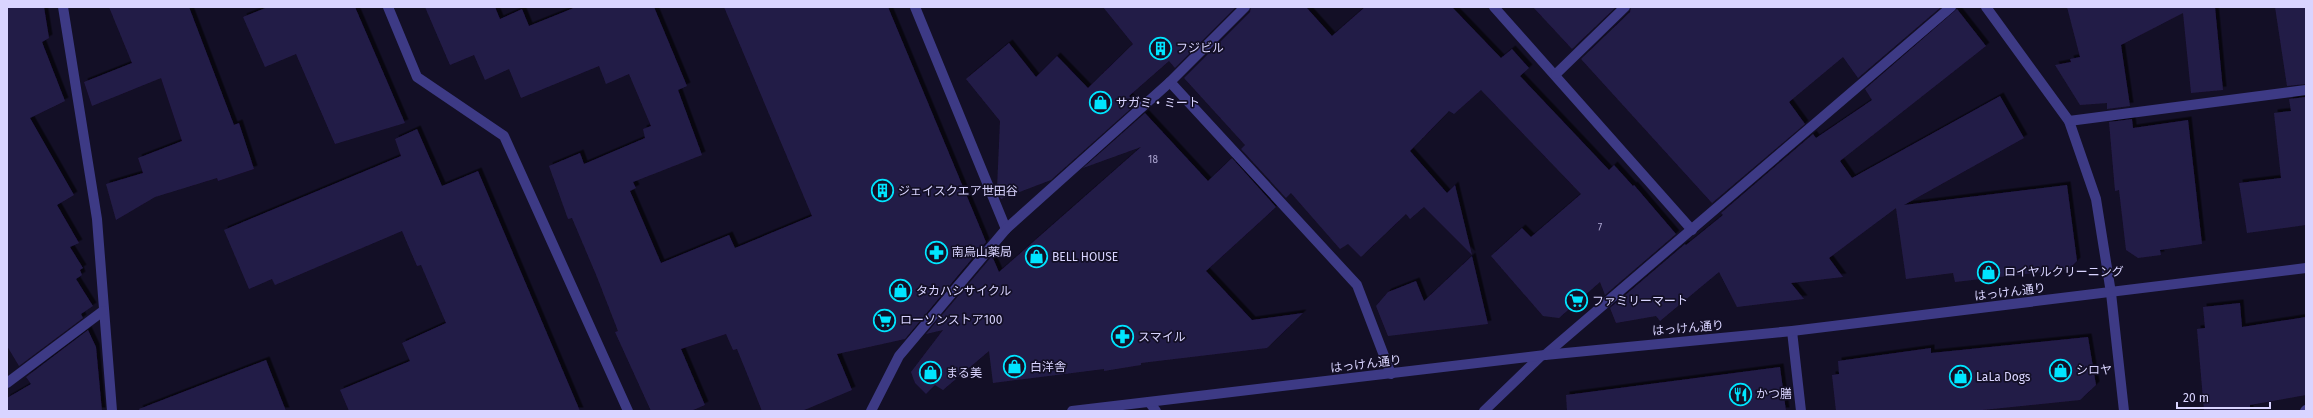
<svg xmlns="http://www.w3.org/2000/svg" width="2313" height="418" font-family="'Fira Sans','Noto Sans JP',sans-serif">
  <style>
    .building { fill: #241b47; filter: url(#shadow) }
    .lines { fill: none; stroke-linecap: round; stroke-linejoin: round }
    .minor { stroke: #3d3a85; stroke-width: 10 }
    .tertiary { stroke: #3d3a85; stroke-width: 10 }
    .labels { text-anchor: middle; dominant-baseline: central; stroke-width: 3.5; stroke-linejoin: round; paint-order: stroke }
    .number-label { font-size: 10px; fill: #aca6d1 }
    .poi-label { font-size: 12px; fill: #d9d4ff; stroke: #130f26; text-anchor: start }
    .street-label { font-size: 12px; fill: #d9d4ff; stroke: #130f26 }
  </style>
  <defs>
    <filter id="shadow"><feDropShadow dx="3.5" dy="-3.5" stdDeviation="0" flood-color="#0009"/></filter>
  </defs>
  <rect width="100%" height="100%" fill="#130f26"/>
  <g class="building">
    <polygon points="7,7 44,7 49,38 42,42 65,101 30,118 74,195 57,205 79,243 70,247 83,268 80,270 82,275 76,279 93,306 81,314 83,318 19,366 7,346"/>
    <polygon points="109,7 189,7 234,125 239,123 254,169 218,181 217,178 155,197 116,220 106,184 143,173 138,158 182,141 161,78 92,106 84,82 132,63"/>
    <polygon points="268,7 355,7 405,123 335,144 296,54 265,67 243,17"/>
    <polygon points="425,7 495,7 500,19 522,9 529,26 576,7 654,7 687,86 678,90 702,155 633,182 636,188 630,191 661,263 729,235 735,248 812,216 724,7 888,7 986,242 905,339 837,354 852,390 802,411 762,411 737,349 733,350 726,334 681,349 705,405 691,411 651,411 615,332 618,331 597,277 572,218 568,219 549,166 580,153 584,164 645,138 643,129 651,126 629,74 606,84 599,66 521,98 509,69 485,80 474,55 450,65"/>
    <polygon points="1103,7 1236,7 1175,68 1169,61 1129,96 1136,104 1051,180 1001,199 997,189 1000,121 966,79 1009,43 1036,77 1057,56 1088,88 1133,44"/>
    <polygon points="1251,7 1306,7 1332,36 1365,7 1452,7 1501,58 1512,49 1529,68 1520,76 1609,170 1614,165 1633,186 1634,185 1676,234 1605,295 1600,282 1559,318 1543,316 1491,256 1522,228 1531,237 1581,194 1481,90 1454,114 1449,111 1410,151 1447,193 1455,185 1472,255 1424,207 1410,219 1406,214 1361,257 1348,244 1340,249 1291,193 1286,198 1241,149 1245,145 1184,78 1250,12"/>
    <polygon points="1533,7 1616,7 1572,49"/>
    <polygon points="1631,7 1941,7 1858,78 1843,57 1789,102 1805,124 1712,203 1581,59 1630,12"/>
    <polygon points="2067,7 2215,7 2223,90 2191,93 2183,13 2121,45 2130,106 2107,109 2107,103 2080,105 2055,65 2071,62 2070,59 2080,57"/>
    <polygon points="2275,7 2306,7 2306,84 2287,86"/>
    <polygon points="1957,9 1986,46 1840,161 1852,178 2000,96 2024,138 1904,205 2067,185 2077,261 2069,269 1955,282 1953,273 1906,279 1896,208 1829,258 1843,277 1791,283 1804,299 1737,307 1719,272 1660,321 1656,316 1616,323 1610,308 1685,244 1686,245 1723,215 1721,213 1813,134 1816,138 1872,100 1865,89"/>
    <polygon points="2306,97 2306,225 2247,233 2239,183 2281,178 2274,113 2291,111 2289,99"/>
    <polygon points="1145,113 1208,181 1232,158 1276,207 1206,271 1252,320 1303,313 1267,348 1141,363 1141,365 1104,371 1104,369 993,383 989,351 943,390 935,385 926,394 915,383 911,372 943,330 926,334 992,256 999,272 1141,147 1083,168"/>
    <polygon points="2132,119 2133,128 2188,120 2202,244 2160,250 2161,255 2138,258 2126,250 2119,190 2115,191 2109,122"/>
    <polygon points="417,129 442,186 478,171 580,411 349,411 340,390 410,361 402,343 446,323 421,265 417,266 402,231 275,285 272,279 249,289 224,230 401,156 395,139"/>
    <polygon points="1472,256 1488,324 1388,336 1376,306 1388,292 1416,281 1424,301"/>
    <polygon points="2240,303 2242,327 2306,317 2306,395 2250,405 2250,411 2204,411 2197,329 2205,328 2203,307"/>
    <polygon points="88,330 96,347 102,411 7,411 7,398 31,384 26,377"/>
    <polygon points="2088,337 2096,385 2080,400 1973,411 1836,411 1832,375 1839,374 1838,361 1931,348 1931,353"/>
    <polygon points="266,360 286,411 140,411 139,409"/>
    <polygon points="1780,367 1786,411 1567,411 1566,395"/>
  </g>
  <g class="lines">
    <g class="minor">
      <polyline points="63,7 97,219 112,411"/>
      <polyline points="388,7 417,77 504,136 628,411"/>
      <polyline points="915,7 1006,229"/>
      <polyline points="1494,7 1692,230"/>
      <polyline points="1986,7 2069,121 2096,199 2111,293 2124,411"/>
      <polyline points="1556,74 1625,7"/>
      <polyline points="1170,82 1357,285 1391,374"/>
      <polyline points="2069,121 2306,90"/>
      <polyline points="1792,331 1801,411"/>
      <polyline points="1545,355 1951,7"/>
      <polyline points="7,383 103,311"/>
      <polyline points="1149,402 1156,411"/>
      <polyline points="1484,411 1540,357"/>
      <polyline points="2305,411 2306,410"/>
    </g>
    <g class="tertiary">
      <polyline points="871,411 899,356 1006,229 1170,82 1245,7"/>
      <polyline points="1072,411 1545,355 1792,331 2306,268"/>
    </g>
  </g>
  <defs>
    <symbol id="building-ring" viewBox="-11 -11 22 22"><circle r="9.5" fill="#130f26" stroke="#00e5ff" stroke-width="1.5"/><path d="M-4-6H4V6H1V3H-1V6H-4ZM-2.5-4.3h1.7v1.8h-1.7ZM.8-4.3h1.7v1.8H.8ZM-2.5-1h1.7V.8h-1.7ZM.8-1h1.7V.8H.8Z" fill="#00e5ff"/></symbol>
    <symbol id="shop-ring" viewBox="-11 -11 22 22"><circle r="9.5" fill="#130f26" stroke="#00e5ff" stroke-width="1.5"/><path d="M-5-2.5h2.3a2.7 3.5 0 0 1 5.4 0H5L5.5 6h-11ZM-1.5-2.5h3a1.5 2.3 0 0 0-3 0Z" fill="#00e5ff"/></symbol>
    <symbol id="pharmacy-ring" viewBox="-11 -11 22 22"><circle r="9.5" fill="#130f26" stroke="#00e5ff" stroke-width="1.5"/><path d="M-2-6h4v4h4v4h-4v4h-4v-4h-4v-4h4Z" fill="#00e5ff"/></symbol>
    <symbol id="supermarket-ring" viewBox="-11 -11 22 22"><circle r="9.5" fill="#130f26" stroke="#00e5ff" stroke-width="1.5"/><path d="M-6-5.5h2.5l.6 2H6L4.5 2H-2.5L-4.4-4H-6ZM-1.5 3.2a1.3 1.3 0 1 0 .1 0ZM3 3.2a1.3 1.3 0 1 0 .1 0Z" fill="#00e5ff"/></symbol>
    <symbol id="restaurant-ring" viewBox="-11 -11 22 22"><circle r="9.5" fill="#130f26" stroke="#00e5ff" stroke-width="1.5"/><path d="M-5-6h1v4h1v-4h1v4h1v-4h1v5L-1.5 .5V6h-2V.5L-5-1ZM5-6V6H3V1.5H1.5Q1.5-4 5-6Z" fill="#00e5ff"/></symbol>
  </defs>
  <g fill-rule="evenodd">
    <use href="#building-ring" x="1148" y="36" width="25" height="25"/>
    <use href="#shop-ring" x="1088" y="90" width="25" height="25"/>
    <use href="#building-ring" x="870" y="178" width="25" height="25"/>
    <use href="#pharmacy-ring" x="924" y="240" width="25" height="25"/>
    <use href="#shop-ring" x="1024" y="244" width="25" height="25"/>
    <use href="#shop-ring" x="1976" y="260" width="25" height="25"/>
    <use href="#shop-ring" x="888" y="278" width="25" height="25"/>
    <use href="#supermarket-ring" x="1564" y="288" width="25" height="25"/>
    <use href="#supermarket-ring" x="872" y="308" width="25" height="25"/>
    <use href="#pharmacy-ring" x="1110" y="324" width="25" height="25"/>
    <use href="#shop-ring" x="1002" y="354" width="25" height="25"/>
    <use href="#shop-ring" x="2048" y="358" width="25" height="25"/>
    <use href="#shop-ring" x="918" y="360" width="25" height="25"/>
    <use href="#shop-ring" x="1948" y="364" width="25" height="25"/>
    <use href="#restaurant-ring" x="1728" y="382" width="25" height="25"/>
  </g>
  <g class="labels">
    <g class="number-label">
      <text x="1153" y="160">18</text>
      <text x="1600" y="228">7</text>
    </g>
    <g class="poi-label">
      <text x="1176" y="48">フジビル</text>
      <text x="1116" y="103">サガミ・ミート</text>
      <text x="898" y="191">ジェイスクエア世田谷</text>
      <text x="952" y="252">南烏山薬局</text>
      <text x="1052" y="257">BELL HOUSE</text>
      <text x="2004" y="272">ロイヤルクリーニング</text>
      <text x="916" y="291">タカハシサイクル</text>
      <text x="1592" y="301">ファミリーマート</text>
      <text x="900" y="320">ローソンストア100</text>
      <text x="1138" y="337">スマイル</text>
      <text x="1030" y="367">白洋舎</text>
      <text x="2076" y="370">シロヤ</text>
      <text x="946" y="373">まる美</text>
      <text x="1976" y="377">LaLa Dogs</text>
      <text x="1756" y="394">かつ膳</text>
    </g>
    <g class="street-label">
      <text transform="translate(2010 292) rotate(-7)">はっけん通り</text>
      <text transform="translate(1688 328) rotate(-5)">はっけん通り</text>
      <text transform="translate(1366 364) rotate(-7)">はっけん通り</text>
    </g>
  </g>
  <rect width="2313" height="418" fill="none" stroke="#d9d4ff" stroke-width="16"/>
  <path d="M2177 402v6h93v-6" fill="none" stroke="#d9d4ff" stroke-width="2"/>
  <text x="2183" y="402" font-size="12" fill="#d9d4ff" stroke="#130f26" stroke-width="3" paint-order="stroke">20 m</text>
</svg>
